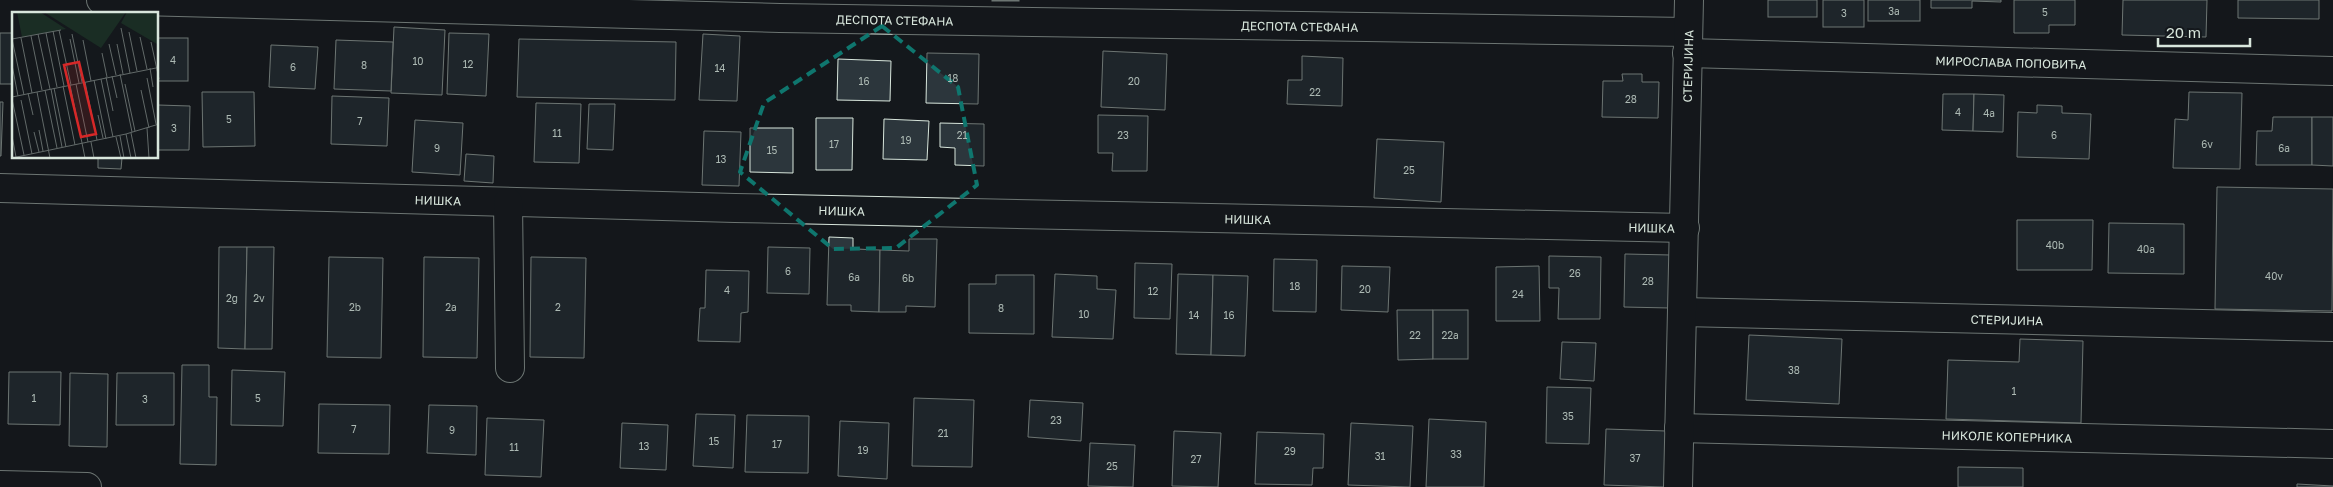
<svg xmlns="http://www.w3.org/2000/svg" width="2333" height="487" font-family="'Golos Text',sans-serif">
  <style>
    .building { fill: #2c363c; stroke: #d8e6dc }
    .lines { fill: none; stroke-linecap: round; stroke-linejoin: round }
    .minor-casing { stroke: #d8e6dc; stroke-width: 30 }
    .minor { stroke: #14181c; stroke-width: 28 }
    .marked { fill: none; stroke: #0f766e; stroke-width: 4; stroke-dasharray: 10 6; stroke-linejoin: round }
    .labels { text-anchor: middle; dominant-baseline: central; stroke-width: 4; stroke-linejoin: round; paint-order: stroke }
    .number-label { font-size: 10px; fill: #adbab4 }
    .street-label { font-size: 12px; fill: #d8e6dc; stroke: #14181c }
    .inset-road { fill: none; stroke: #626a69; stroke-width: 1 }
    .view { fill: #d62828; fill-opacity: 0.15; stroke: #d62828; stroke-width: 2.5 }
    .inset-edge { fill: none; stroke: #d8e6dc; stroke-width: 2.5 }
  </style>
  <rect width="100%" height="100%" fill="#14181c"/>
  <g class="building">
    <rect x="992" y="0" width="27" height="1"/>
    <rect x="1768" y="0" width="49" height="17"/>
    <rect x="1823" y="0" width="41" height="27"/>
    <rect x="1868" y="0" width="52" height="21"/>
    <polygon points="1931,0 2001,0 2001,2 1972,1 1972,8 1931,8"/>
    <polygon points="2014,0 2075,0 2075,25 2049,25 2049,33 2014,33"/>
    <polygon points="2123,0 2207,0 2206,37 2122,35"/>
    <polygon points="2238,0 2319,0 2319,19 2238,18"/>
    <polygon points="394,27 445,30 442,95 391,93"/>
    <rect x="0" y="33" width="14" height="51"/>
    <polygon points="449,33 489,34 486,96 447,94"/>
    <polygon points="703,34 740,36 737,101 699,100"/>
    <rect x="158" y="38" width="30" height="43"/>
    <polygon points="519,39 676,42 675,100 517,97"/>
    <polygon points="336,40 393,42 391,91 334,89"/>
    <polygon points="271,45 318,47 315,89 269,87"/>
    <polygon points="1103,51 1167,54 1165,110 1101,107"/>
    <polygon points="927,53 979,54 978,104 926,103"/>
    <polygon points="1302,56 1343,58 1342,106 1287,104 1288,80 1302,80"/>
    <polygon points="838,59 891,61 890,101 837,100"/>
    <polygon points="1622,74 1642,74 1642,82 1659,82 1658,118 1602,117 1603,81 1623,81"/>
    <polygon points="202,92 254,92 255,146 203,147"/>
    <polygon points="2189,92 2242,93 2240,169 2173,168 2175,119 2188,120"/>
    <polygon points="1943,94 1974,94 1973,131 1942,130"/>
    <polygon points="1974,94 2004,95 2003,132 1973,131"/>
    <polygon points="332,96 389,98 387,146 331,144"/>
    <polygon points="0,102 3,102 1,156 0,156"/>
    <polygon points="536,103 581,104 579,163 534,162"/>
    <polygon points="589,104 615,104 613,150 587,149"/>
    <polygon points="158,105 190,106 189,150 158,150"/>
    <polygon points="2037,105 2062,106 2062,113 2091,114 2089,159 2017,157 2018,112 2037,113"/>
    <polygon points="1098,115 1148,116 1147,171 1112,171 1113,153 1098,153"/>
    <polygon points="2273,117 2312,117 2312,165 2256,165 2257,131 2272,131"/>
    <polygon points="2312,117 2333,117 2333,166 2312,165"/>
    <polygon points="816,118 853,118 852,170 816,170"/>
    <polygon points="884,119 929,121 927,160 883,159"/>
    <polygon points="415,120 463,123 460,175 412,172"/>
    <polygon points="940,123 984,124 984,166 955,165 955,148 940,147"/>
    <polygon points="750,128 793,128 793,173 750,172"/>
    <polygon points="704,131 741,132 739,186 702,185"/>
    <polygon points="1377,139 1444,142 1441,202 1374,198"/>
    <polygon points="466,154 494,156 493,183 464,181"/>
    <polygon points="98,158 122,158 121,169 98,168"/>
    <polygon points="2217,187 2333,189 2332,311 2215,309"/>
    <polygon points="2017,220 2093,220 2092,270 2017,270"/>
    <polygon points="2109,223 2184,224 2184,274 2108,273"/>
    <polygon points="829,237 853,238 853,249 880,250 879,312 851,311 851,305 827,305"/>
    <polygon points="909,239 937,239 935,307 906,306 906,312 879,312 880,250 909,251"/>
    <polygon points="219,247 247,247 245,349 218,348"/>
    <polygon points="247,247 274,247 272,349 245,349"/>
    <polygon points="768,247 810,248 809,294 767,293"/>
    <polygon points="1625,254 1671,255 1670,308 1624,307"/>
    <polygon points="1549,256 1601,257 1600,319 1558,319 1559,288 1549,288"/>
    <polygon points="329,257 383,258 381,358 327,357"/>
    <polygon points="424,257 479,258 477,358 423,357"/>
    <polygon points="531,257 586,258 584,358 530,357"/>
    <polygon points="1274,259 1317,260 1316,312 1273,311"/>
    <polygon points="1135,263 1172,264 1170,319 1134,318"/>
    <polygon points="1342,266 1390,267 1388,312 1341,310"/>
    <polygon points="1539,266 1540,321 1496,321 1496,267"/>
    <polygon points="706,270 749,271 748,312 741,313 740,342 698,341 700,308 705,308"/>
    <polygon points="1055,274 1097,276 1097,289 1116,290 1113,339 1052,337"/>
    <polygon points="1178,274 1213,275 1211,355 1176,354"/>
    <polygon points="996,275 1034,275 1034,334 969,333 969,284 996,284"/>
    <polygon points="1213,275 1248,276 1245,356 1211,355"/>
    <polygon points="1397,310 1433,310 1433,359 1398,360"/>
    <rect x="1433" y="310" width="35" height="49"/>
    <polygon points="1749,335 1842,339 1839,404 1746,400"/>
    <polygon points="2020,339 2083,341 2081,423 1946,419 1948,360 2019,362"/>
    <polygon points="1562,342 1596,343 1594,381 1560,379"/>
    <polygon points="182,365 209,365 209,397 217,397 216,465 180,464"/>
    <polygon points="232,370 285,372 283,426 231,425"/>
    <polygon points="9,372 61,372 60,425 8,424"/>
    <polygon points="70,373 108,374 107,447 69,446"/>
    <polygon points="117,373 174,373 174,425 116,425"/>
    <polygon points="1547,387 1591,388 1589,444 1546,443"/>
    <polygon points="914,398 974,400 972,467 912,466"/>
    <polygon points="1030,400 1083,403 1081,441 1028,437"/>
    <polygon points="319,404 390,405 389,454 318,453"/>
    <polygon points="429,405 477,406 476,455 427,453"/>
    <polygon points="696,414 735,415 733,468 693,466"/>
    <polygon points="747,415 809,416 808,473 745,472"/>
    <polygon points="487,418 544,420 541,477 485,475"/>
    <polygon points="1429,419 1486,422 1484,487 1426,487"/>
    <polygon points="840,421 889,423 887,479 838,476"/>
    <polygon points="622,423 668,425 666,470 620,468"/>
    <polygon points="1351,423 1413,426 1410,487 1348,485"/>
    <polygon points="1606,429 1666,431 1664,487 1604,485"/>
    <polygon points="1174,431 1221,433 1218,487 1172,486"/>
    <polygon points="1257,432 1324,434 1323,468 1313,468 1312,485 1255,484"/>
    <polygon points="1090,443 1135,445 1133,487 1088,486"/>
    <polygon points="1958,467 2023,468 2023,487 1958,487"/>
    <polygon points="2297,484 2333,486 2333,487 2297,487"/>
  </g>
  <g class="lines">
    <defs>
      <g id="minor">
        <path id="s1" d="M 101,0 L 780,18 L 1688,32"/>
        <path id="s2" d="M 1687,53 L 2333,71"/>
        <path id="s3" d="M 0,188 L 735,208 L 1685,228"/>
        <polyline points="508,202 510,368"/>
        <path id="s4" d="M 1682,312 L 2333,327"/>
        <path id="s5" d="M 1679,428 L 2333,444"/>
        <polyline points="0,485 87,487"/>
        <path id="s6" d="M 1678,487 L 1689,0"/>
      </g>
    </defs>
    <use href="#minor" class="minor-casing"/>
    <use href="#minor" class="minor"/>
  </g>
  <path d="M0 0H2333V487H0ZM 882,26 L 958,87 L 977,185 L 896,248 L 833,249 L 740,172 L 764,103 Z" fill="#14181c" fill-opacity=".55" fill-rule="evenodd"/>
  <path class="marked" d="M 882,26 L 958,87 L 977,185 L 896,248 L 833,249 L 740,172 L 764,103 Z"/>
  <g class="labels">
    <g class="number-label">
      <text x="1894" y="11">3a</text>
      <text x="2045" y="12">5</text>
      <text x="1844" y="13">3</text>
      <text x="173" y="60">4</text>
      <text x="418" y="61">10</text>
      <text x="468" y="64">12</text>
      <text x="364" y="65">8</text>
      <text x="293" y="67">6</text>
      <text x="720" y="68">14</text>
      <text x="953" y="78">18</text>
      <text x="864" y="81">16</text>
      <text x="1134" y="81">20</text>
      <text x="1315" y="92">22</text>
      <text x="1631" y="99">28</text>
      <text x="1958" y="112">4</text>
      <text x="1989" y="113">4a</text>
      <text x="229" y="119">5</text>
      <text x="360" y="121">7</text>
      <text x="174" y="128">3</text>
      <text x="557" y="133">11</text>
      <text x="962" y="135">21</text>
      <text x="1123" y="135">23</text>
      <text x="2054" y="135">6</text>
      <text x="906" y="140">19</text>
      <text x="834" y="144">17</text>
      <text x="2207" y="144">6v</text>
      <text x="437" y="148">9</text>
      <text x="2284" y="148">6a</text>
      <text x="772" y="150">15</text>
      <text x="721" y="159">13</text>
      <text x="1409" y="170">25</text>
      <text x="2055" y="245">40b</text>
      <text x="2146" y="249">40a</text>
      <text x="788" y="271">6</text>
      <text x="1575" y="273">26</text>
      <text x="2274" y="276">40v</text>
      <text x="854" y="277">6a</text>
      <text x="908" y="278">6b</text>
      <text x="1648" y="281">28</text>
      <text x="1295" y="286">18</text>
      <text x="1365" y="289">20</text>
      <text x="727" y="290">4</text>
      <text x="1153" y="291">12</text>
      <text x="1518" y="294">24</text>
      <text x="232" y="298">2g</text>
      <text x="259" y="298">2v</text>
      <text x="355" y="307">2b</text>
      <text x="451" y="307">2a</text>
      <text x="558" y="307">2</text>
      <text x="1001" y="308">8</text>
      <text x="1084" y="314">10</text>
      <text x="1194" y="315">14</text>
      <text x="1229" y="315">16</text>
      <text x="1415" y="335">22</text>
      <text x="1450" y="335">22a</text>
      <text x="1794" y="370">38</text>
      <text x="2014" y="391">1</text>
      <text x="34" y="398">1</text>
      <text x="258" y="398">5</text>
      <text x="145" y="399">3</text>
      <text x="1568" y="416">35</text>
      <text x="1056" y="420">23</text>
      <text x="354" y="429">7</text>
      <text x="452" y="430">9</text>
      <text x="943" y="433">21</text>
      <text x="714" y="441">15</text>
      <text x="777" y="444">17</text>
      <text x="644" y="446">13</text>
      <text x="514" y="447">11</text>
      <text x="863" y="450">19</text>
      <text x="1290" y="451">29</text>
      <text x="1456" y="454">33</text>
      <text x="1380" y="456">31</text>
      <text x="1635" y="458">37</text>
      <text x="1196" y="459">27</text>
      <text x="1112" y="466">25</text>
    </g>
    <g class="street-label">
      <text stroke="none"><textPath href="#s1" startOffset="794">ДЕСПОТА СТЕФАНА</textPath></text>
      <text stroke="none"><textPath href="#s1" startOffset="1199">ДЕСПОТА СТЕФАНА</textPath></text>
      <text stroke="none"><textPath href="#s2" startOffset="324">МИРОСЛАВА ПОПОВИЋА</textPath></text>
      <text stroke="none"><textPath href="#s6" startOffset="421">СТЕРИЈИНА</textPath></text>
      <text stroke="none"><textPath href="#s3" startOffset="438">НИШКА</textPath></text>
      <text stroke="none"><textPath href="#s3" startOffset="842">НИШКА</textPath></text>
      <text stroke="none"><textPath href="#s3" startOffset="1248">НИШКА</textPath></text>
      <text stroke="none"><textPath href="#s3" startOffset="1652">НИШКА</textPath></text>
      <text stroke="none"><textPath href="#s4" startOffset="325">СТЕРИЈИНА</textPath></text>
      <text stroke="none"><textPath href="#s5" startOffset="328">НИКОЛЕ КОПЕРНИКА</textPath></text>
    </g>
  </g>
  <g transform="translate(12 12)">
    <rect width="146" height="146" fill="#14181c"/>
    <path d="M 5,0 L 28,0 L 54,17 L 10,25 ZM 32,0 L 58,1 L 114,0 L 89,36 ZM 115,0 L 146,0 L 145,32 L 109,11 Z" fill="#1a2d24"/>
    <path class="inset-road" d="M 109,16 L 118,61M 47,18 L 59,73M 41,19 L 52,74M 117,20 L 125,59M 34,21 L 45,75M 26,22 L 38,77M 60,22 L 70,70M 19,24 L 30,78M 128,25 L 135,57M 9,26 L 20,81M 58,27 L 67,71M 71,28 L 79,69M 139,30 L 147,67M 97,32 L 104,63M 105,32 L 111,62M 90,41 L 95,65M 0,53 L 6,84M 138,56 L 141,75M 108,62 L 120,120M 100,64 L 105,86M 94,65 L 101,99M 135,66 L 144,112M 89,67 L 101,125M 82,68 L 94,127M 73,70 L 85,128M 64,72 L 76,130M 113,72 L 123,119M 58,73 L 70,131M 51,74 L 63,133M 42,76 L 54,135M 39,77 L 50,135M 33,78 L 45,136M 129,78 L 137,116M 25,80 L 38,146M 16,81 L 21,103M 12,83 L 0,27 L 49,18M 0,85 L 144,56M 0,87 L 12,143M 9,88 L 20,142M 86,103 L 91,126M 135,116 L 137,146M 27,118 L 31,139M 22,120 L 27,140M 119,121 L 124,146M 114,122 L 119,146M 0,124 L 4,145M 108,124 L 112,146M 104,125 L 109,146M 79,130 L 82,146M 70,131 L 73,146M 0,146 L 114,122 L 147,112"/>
    <path class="view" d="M 67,50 L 84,122 L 69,125 L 52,53 Z"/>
    <rect width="146" height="146" class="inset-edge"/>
  </g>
  <path d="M2158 38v8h92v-8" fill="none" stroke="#d8e6dc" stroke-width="2.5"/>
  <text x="2166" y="38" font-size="15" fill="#d8e6dc" stroke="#14181c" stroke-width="4" paint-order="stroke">20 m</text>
</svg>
